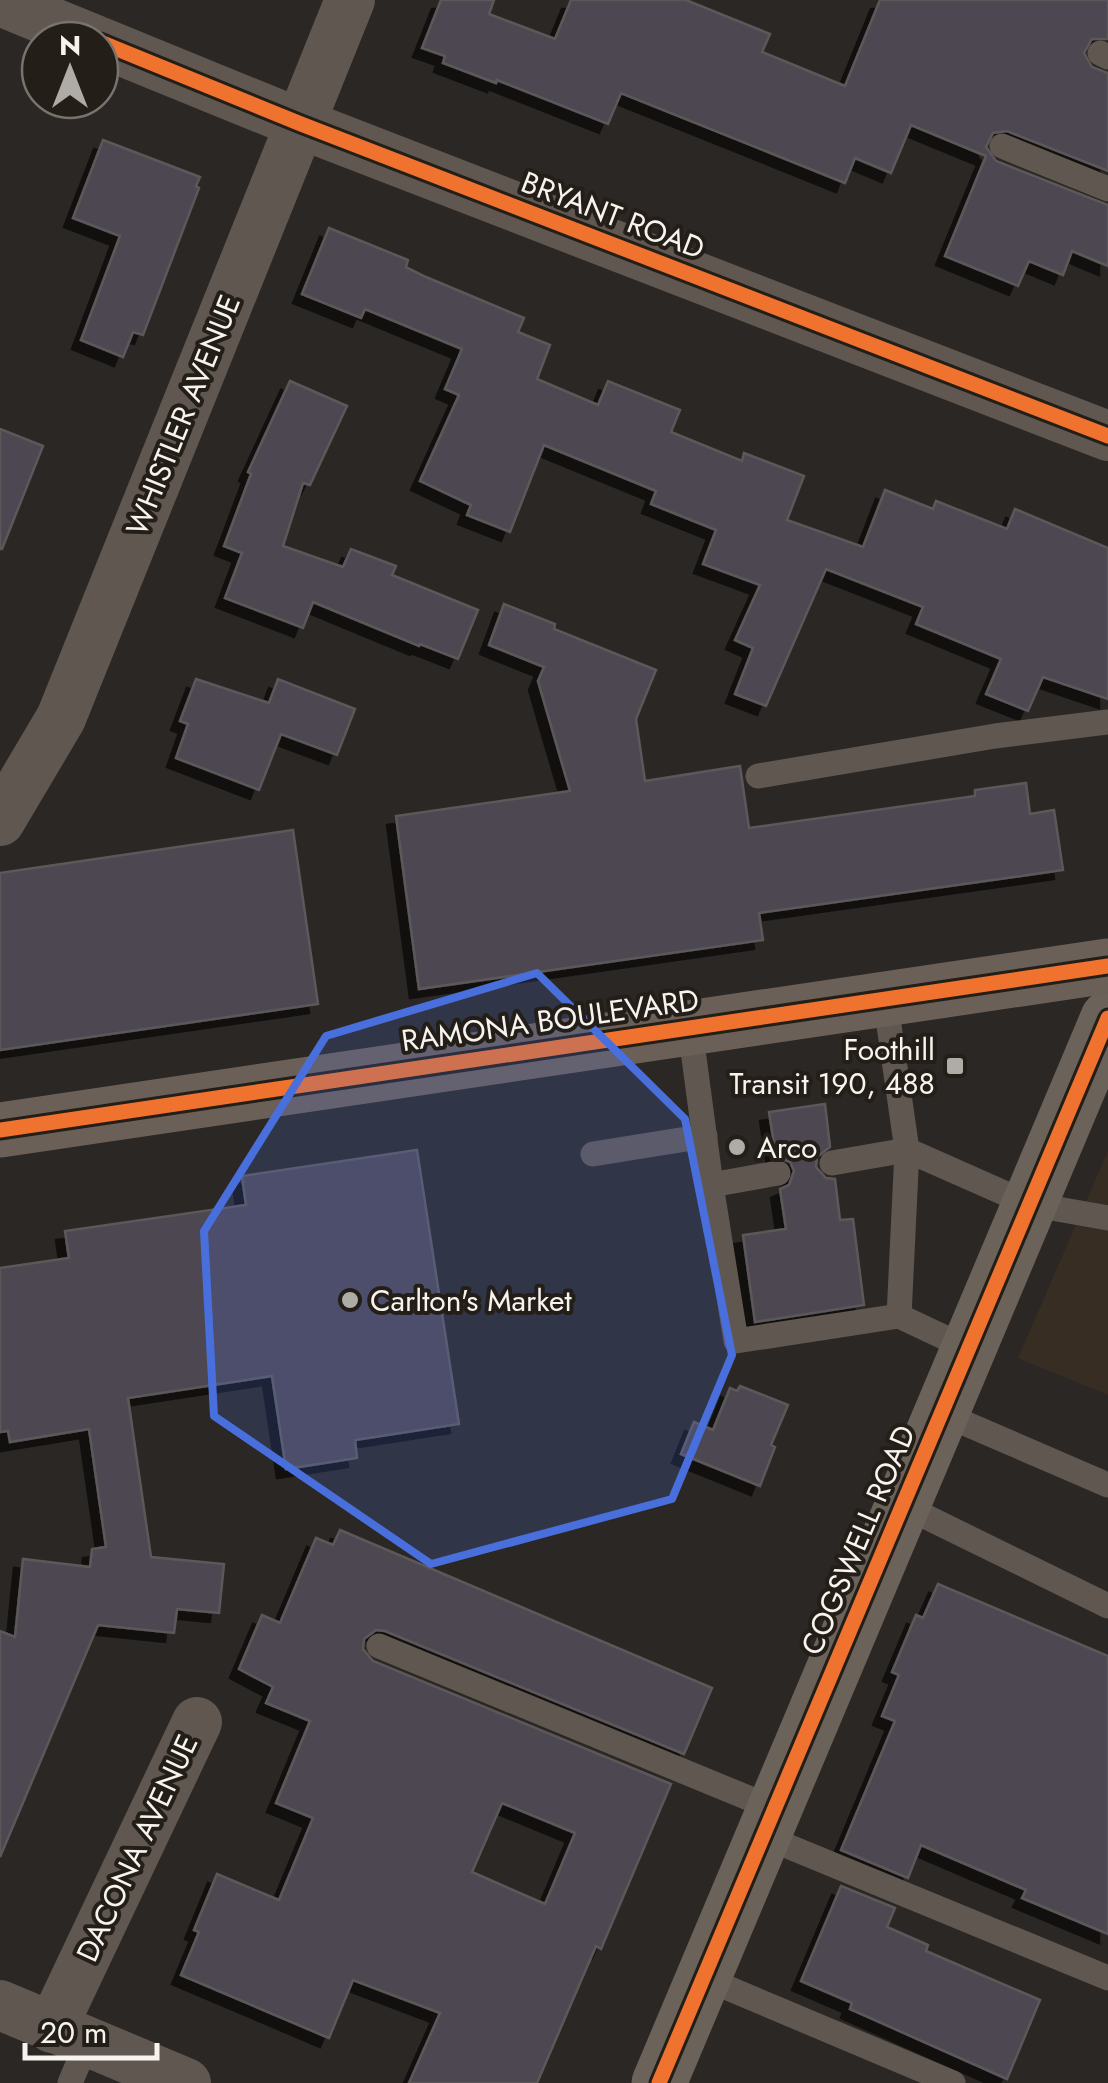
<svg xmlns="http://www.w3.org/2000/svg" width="1108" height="2083" font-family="Jost,sans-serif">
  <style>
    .built { fill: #372d23 }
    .building { fill: #4d4651; stroke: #5c595a; stroke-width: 2.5; fill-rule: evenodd; filter: url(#shadow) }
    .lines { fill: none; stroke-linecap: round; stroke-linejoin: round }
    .lane { stroke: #605751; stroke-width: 25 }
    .street { stroke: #605751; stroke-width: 50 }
    .secondary { stroke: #6b625a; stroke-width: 55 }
    .primary { stroke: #6b6057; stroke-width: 55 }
    .cycleway-casing { stroke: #241e18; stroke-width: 21 }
    .cycleway { stroke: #ef722f; stroke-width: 15 }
    .marked { fill: #496fdd; fill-opacity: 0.2; stroke: #496fdd; stroke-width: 8; stroke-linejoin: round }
    .poi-dot { fill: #afaca8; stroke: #241e18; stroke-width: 4 }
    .labels { text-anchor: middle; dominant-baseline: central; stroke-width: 8; stroke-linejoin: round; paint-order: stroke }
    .street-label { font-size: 30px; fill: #f7f3ef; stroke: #241e18 }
    .poi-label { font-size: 30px; fill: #f7f3ef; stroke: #241e18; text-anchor: start }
  </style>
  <defs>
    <filter id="shadow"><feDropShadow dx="-9" dy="9" stdDeviation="0" flood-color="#0009"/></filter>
  </defs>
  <rect width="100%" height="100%" fill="#2a2724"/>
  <polygon class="built" points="1108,1151 1108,1395 1018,1358"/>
  <g class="building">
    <polygon points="441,0 494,0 489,14 555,39 571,0 686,0 770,34 762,52 845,86 880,0 1108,0 1108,39 1092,39 1084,53 1092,67 1108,73 1108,171 1007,131 993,133 986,147 996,161 1108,205 1108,266 1072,251 1063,275 1029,261 1018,286 945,256 986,156 911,125 891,173 855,158 845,183 621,93 608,124 497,80 496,83 443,63 445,56 422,48"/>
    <polygon points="103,140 200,177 196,186 199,188 143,335 133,332 123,357 81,340 120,236 73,218"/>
    <polygon points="329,228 408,260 406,267 426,277 524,318 518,332 550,345 537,379 598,405 608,381 680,410 671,432 742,461 744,453 804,476 787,520 863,547 885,490 933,509 936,501 1007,529 1015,509 1108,548 1108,699 1043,677 1028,711 986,694 1001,659 916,624 923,607 826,569 766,706 735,694 753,648 735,640 760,585 703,564 716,530 651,504 656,491 544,445 510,532 467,515 471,505 420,481 459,395 445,389 462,349 365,309 361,318 302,294"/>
    <polygon points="290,381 347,406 310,485 303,483 283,546 343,567 351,549 396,566 392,575 478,610 458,659 420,644 419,646 313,602 303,628 225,598 242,553 224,546 251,474 248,472"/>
    <polygon points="0,429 43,446 2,549 0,549"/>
    <polygon points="504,604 555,624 554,629 656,670 636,719 645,781 740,766 749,828 975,796 975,790 1026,783 1030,814 1054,810 1063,870 759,913 763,940 419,989 396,816 570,791 538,681 544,667 489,645"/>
    <polygon points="196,679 269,703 278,679 355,709 337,755 281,734 259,790 176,758 188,724 180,721"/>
    <polygon points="293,830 318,1004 0,1050 0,873"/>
    <polygon points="825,1104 830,1147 817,1157 816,1167 826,1178 835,1179 840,1220 853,1219 864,1305 755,1322 743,1235 786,1229 780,1189 789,1185 794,1171 790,1162 776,1157 769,1112"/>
    <polygon points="417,1150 459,1424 355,1440 357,1458 286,1469 272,1376 128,1398 151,1557 224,1564 219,1613 177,1609 174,1633 98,1625 0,1857 0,1631 15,1637 23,1559 90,1567 92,1549 106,1547 89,1429 10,1442 8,1431 0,1432 0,1268 69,1258 65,1231 246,1205 242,1176"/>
    <polygon points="740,1386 788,1405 771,1445 775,1447 760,1486 681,1454 694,1422 713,1430 730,1388 737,1391"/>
    <path d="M 340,1530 L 712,1688 L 684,1754 L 385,1631 L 376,1630 L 364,1639 L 363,1649 L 373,1661 L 671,1784 L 601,1949 L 596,1946 L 537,2083 L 409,2083 L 440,2013 L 353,1980 L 329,2038 L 181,1975 L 199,1932 L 194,1930 L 217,1874 L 279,1900 L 313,1818 L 276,1803 L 310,1721 L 266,1703 L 273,1687 L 239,1669 L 262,1615 L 280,1623 L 316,1538 L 333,1545 ZM 502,1803 L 575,1833 L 545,1904 L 472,1872 Z"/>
    <polygon points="938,1584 1108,1656 1108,1934 1022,1898 1026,1890 921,1845 908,1878 841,1850 895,1721 882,1716 899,1675 892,1672 916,1615 923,1618"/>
    <polygon points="841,1886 895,1908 887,1927 928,1945 926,1951 1040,2000 1007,2079 850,2009 852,2003 801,1981"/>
  </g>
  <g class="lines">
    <g class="lane">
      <polyline points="1100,53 1108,57"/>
      <polyline points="1002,146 1108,189"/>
      <polyline points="758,776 995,736 1108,722"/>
      <polyline points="690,1028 711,1185 778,1173"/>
      <polyline points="593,1154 705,1136"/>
      <polyline points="832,1163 907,1150 885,998"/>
      <polyline points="711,1185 736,1341 899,1316 969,1349"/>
      <polyline points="899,1316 907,1150 1029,1204 1108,1218"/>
      <polyline points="941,1413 1108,1485"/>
      <polyline points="902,1505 1108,1606"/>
      <polyline points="379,1646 775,1809"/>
      <polyline points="763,1836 1108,1978"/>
      <polyline points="704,1978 953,2083"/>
      <polyline points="70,2083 87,2043"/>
    </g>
    <g class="street">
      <polyline points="0,1 95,40"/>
      <polyline points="100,42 301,124 1108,436"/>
      <polyline points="0,821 61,718 350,0"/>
      <polyline points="0,2005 186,2083"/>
      <polyline points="52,2028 197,1722"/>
    </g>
    <polyline class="secondary" points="659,2083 1108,1018"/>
    <polyline class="primary" points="0,1130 1108,966"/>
    <defs>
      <g id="cycleway">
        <polyline points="100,42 301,124 1108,436"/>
        <polyline points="0,1130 1108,966"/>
        <polyline points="659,2083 1108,1018"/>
      </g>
    </defs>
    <use href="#cycleway" class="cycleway-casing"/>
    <use href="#cycleway" class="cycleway"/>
  </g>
  <path class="marked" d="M 537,973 L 685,1119 L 732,1355 L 672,1499 L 431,1564 L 214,1416 L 204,1231 L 326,1036 Z"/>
  <g class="poi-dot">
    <rect x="945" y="1056" width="20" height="20" rx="5"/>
    <circle cx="737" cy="1147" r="10"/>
    <circle cx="350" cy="1300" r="10"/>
  </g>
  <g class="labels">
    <g class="street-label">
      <text transform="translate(613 215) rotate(21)">BRYANT ROAD</text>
      <text transform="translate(183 415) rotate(-68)">WHISTLER AVENUE</text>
      <text transform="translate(550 1020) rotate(-8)">RAMONA BOULEVARD</text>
      <text transform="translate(858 1540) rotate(-67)">COGSWELL ROAD</text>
      <text transform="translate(137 1848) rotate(-65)">DACONA AVENUE</text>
    </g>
    <g class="poi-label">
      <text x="935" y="1049" text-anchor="end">Foothill<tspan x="935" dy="34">Transit 190, 488</tspan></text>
      <text x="757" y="1147">Arco</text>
      <text x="370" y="1300">Carlton's Market</text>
    </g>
  </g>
  <g transform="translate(70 70)"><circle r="48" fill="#241e18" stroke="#78736e" stroke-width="2.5"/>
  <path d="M0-8L18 38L0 25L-18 38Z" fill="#afaca8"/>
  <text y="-15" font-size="28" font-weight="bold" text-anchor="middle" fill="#f7f3ef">N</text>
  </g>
  <path d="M25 2043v15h132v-15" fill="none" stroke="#f7f3ef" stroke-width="5"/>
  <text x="40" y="2043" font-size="30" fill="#f7f3ef" stroke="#241e18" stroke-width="8" paint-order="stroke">20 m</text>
</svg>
